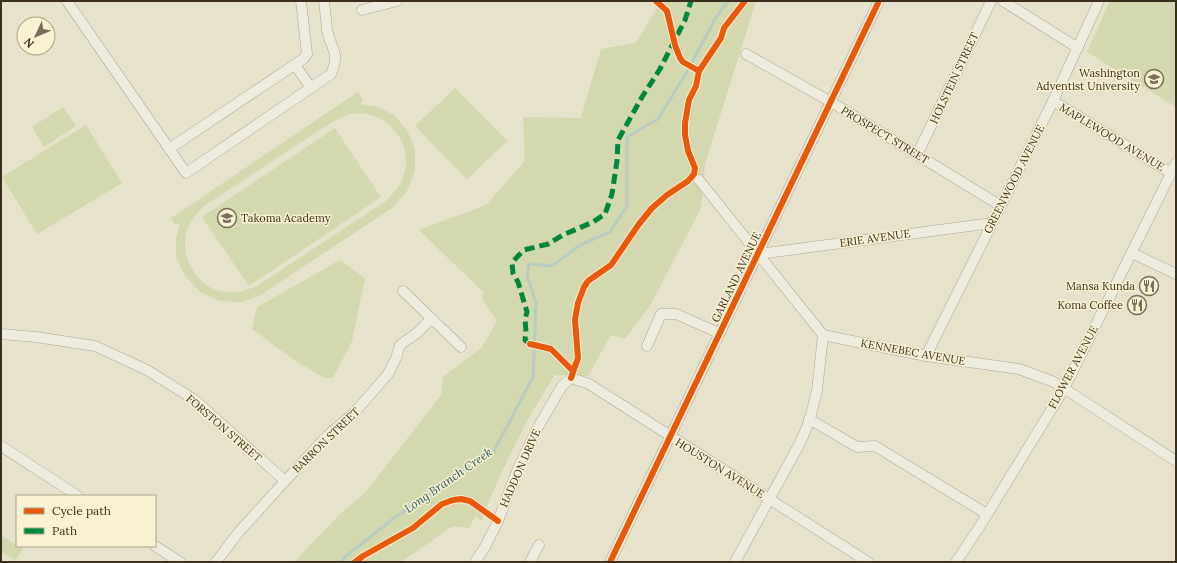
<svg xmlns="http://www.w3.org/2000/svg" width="1177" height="563" font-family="Lora,serif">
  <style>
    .green { fill: #d3d8ae; fill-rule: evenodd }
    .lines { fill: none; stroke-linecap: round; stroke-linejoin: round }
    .stream { stroke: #b8ccc2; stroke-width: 3 }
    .minor-casing { stroke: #aba696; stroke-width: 11 }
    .minor { stroke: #eeebdf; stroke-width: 10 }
    .quiet { stroke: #00873e; stroke-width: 5; stroke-dasharray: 10 5; stroke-linecap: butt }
    .cycleway-casing { stroke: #f8f1d2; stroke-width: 8 }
    .cycleway { stroke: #e8590c; stroke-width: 6 }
    .labels { text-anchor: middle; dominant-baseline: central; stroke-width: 3; stroke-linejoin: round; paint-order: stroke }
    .poi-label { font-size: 11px; fill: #3b2e1d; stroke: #f8f1d2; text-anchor: end }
    .street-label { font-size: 11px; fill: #3b2e1d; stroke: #f8f1d2 }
    .water-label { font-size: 12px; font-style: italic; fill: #2b5a5c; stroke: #f8f1d2 }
  </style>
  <rect width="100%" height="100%" fill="#e6e2cc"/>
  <g class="green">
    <path d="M 661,1 L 756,1 L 705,164 L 701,208 L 650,306 L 625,339 L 611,335 L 588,376 L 555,375 C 524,422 502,469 481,521 L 476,515 L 469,528 L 453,526 L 401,562 L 294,562 L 338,516 L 366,492 L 441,395 L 443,377 L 482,347 L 497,321 L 482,298 L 484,293 L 419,230 L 486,205 L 525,161 L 523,117 L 581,118 L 601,49 L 636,43 Z"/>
    <polygon points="1110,1 1176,1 1176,107 1087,52"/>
    <polygon points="455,88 507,141 467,179 415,126"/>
    <path d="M 358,92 L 363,100 L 360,104 L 378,107 L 394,115 L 407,130 L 415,149 L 415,171 L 407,191 L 392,208 L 259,296 L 241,302 L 219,301 L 200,292 L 185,276 L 176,257 L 176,239 L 180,223 L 175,225 L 171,218 ZM 349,114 C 355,114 362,113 367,114 C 392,119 411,145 405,170 C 403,183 394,192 386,201 L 257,286 C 247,290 238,293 227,292 C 201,292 180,259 186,234 C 189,223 196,214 204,206 L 332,122 Z"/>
    <polygon points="63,107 76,126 44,147 32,127"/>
    <polygon points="86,125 122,183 37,234 2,177"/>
    <polygon points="335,128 381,197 249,286 202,217"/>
    <polygon points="340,260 365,278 352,341 333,378 325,378 294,360 252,329 257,307"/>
    <polygon points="1,535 23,549 15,561 1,551"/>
  </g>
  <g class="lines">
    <polyline class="stream" points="341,562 346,556 397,516 494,451 533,377 536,303 527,275 529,264 552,266 580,245 610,232 627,206 627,137 658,119 688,70 715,19 728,1"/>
    <defs>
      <g id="minor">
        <path d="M 67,1 L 186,173 L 331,74 C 341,51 330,49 327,29 C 326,20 325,10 324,1"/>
        <polyline points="1003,1 1078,48"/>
        <polyline points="362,10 397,1"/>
        <polyline points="746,54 831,102 1001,206"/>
        <polyline points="295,65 311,88"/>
        <polyline points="1053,101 1171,173"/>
        <polyline points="169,149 303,59 307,54 301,1"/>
        <polyline points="917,155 991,1"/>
        <polyline points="699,180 823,335 926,356 1019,369 1054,382 1176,461"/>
        <polyline points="1132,253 1176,274"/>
        <polyline points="759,254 992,223"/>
        <polyline points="403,291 461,347"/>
        <polyline points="1,334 36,337 95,346 147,370 195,400 285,481"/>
        <polyline points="647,346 661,314 676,314 719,333"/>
        <polyline points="926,356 1053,101 1099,1"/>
        <polyline points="809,419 857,447 875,446 987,514"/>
        <polyline points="1,446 78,496"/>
        <polyline points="155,546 180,562"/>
        <polyline points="216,562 238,533 285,481 327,436 354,413 388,374 396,358 400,345 417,333 431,319"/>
        <polyline points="475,562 485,547 498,521 517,471 537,429 562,386 571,378 589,384 868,562"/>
        <polyline points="530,562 539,545"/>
        <polyline points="610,562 879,1"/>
        <polyline points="735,562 800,443 809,422 817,391 823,335"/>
        <polyline points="956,562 980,526 1064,389 1176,163"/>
      </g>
    </defs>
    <use href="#minor" class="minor-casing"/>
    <use href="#minor" class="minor"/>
    <polyline class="quiet" points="530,344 525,340 526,332 525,319 527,312 518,282 513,273 512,263 517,257 524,250 548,244 563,235 593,222 605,214 612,194 617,161 618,140 642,97 660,69 685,20 691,1"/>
    <defs>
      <g id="cycleway">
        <polyline points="656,1 667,11 675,45 680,58 683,62 699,71"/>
        <polyline points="530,344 551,349 573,371"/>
        <polyline points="571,378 578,358 575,320 578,303 584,287 588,281 611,265 639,224 652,208 667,195 688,181 694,174 695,168 688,151 685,135 685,123 689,100 696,86 699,71 721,38 724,28 745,1"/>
        <polyline points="355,562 363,556 413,528 442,504 453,500 461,499 470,501 498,521"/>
        <polyline points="610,562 879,1"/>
      </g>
    </defs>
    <use href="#cycleway" class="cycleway-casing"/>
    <use href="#cycleway" class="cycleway"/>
  </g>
  <defs>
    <symbol id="university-ring" viewBox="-11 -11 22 22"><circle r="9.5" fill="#f8f1d2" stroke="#776d5a" stroke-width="1.5"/><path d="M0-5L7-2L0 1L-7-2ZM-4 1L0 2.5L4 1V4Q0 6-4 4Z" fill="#776d5a"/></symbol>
    <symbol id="school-ring" viewBox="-11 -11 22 22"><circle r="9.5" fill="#f8f1d2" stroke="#776d5a" stroke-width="1.5"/><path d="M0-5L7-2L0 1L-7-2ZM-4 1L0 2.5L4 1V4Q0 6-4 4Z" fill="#776d5a"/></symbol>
    <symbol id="restaurant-ring" viewBox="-11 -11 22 22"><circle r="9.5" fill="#f8f1d2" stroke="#776d5a" stroke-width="1.5"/><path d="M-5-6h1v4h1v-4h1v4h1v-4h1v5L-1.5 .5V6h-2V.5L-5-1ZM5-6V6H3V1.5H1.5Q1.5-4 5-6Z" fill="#776d5a"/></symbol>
  </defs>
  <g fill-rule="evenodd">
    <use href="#university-ring" x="1143" y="68" width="22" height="22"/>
    <use href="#school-ring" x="216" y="207" width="22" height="22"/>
    <use href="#restaurant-ring" x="1138" y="275" width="22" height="22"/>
    <use href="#restaurant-ring" x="1126" y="294" width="22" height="22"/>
  </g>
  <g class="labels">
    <g class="poi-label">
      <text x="1140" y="73">Washington<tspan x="1140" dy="13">Adventist University</tspan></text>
      <text x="241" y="218" text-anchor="start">Takoma Academy</text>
      <text x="1135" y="286">Mansa Kunda</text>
      <text x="1123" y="305">Koma Coffee</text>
    </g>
    <g class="street-label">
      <text transform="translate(954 78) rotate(-65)">HOLSTEIN STREET</text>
      <text transform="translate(885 135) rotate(31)">PROSPECT STREET</text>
      <text transform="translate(1112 137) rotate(31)">MAPLEWOOD AVENUE</text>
      <text transform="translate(1014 179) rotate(-63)">GREENWOOD AVENUE</text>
      <text transform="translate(875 238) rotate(-8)">ERIE AVENUE</text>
      <text transform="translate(736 277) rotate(-64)">GARLAND AVENUE</text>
      <text transform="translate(913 352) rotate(10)">KENNEBEC AVENUE</text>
      <text transform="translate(1073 367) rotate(-62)">FLOWER AVENUE</text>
      <text transform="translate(224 428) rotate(41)">FORSTON STREET</text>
      <text transform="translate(326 440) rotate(-44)">BARRON STREET</text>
      <text transform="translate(520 468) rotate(-66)">HADDON DRIVE</text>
      <text transform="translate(720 468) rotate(32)">HOUSTON AVENUE</text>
    </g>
    <g class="water-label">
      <text transform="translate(448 480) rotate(-35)">Long Branch Creek</text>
    </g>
  </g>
  <rect width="1177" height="563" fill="none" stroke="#3b2e1d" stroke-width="4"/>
  <rect x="16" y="495" width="140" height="52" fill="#f8f1d2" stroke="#aca38a"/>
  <rect x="24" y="508" width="20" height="6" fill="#e8590c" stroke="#aca38a"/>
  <text x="52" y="515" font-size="12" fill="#3b2e1d">Cycle path</text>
  <rect x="24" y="528" width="20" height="6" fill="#00873e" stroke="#aca38a"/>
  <text x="52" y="535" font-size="12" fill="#3b2e1d">Path</text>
  <g transform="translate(36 36) rotate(226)"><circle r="19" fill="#f8f1d2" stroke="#aca38a"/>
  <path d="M0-3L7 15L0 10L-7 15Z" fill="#776d5a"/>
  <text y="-6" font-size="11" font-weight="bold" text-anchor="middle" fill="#3b2e1d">N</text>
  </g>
</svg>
